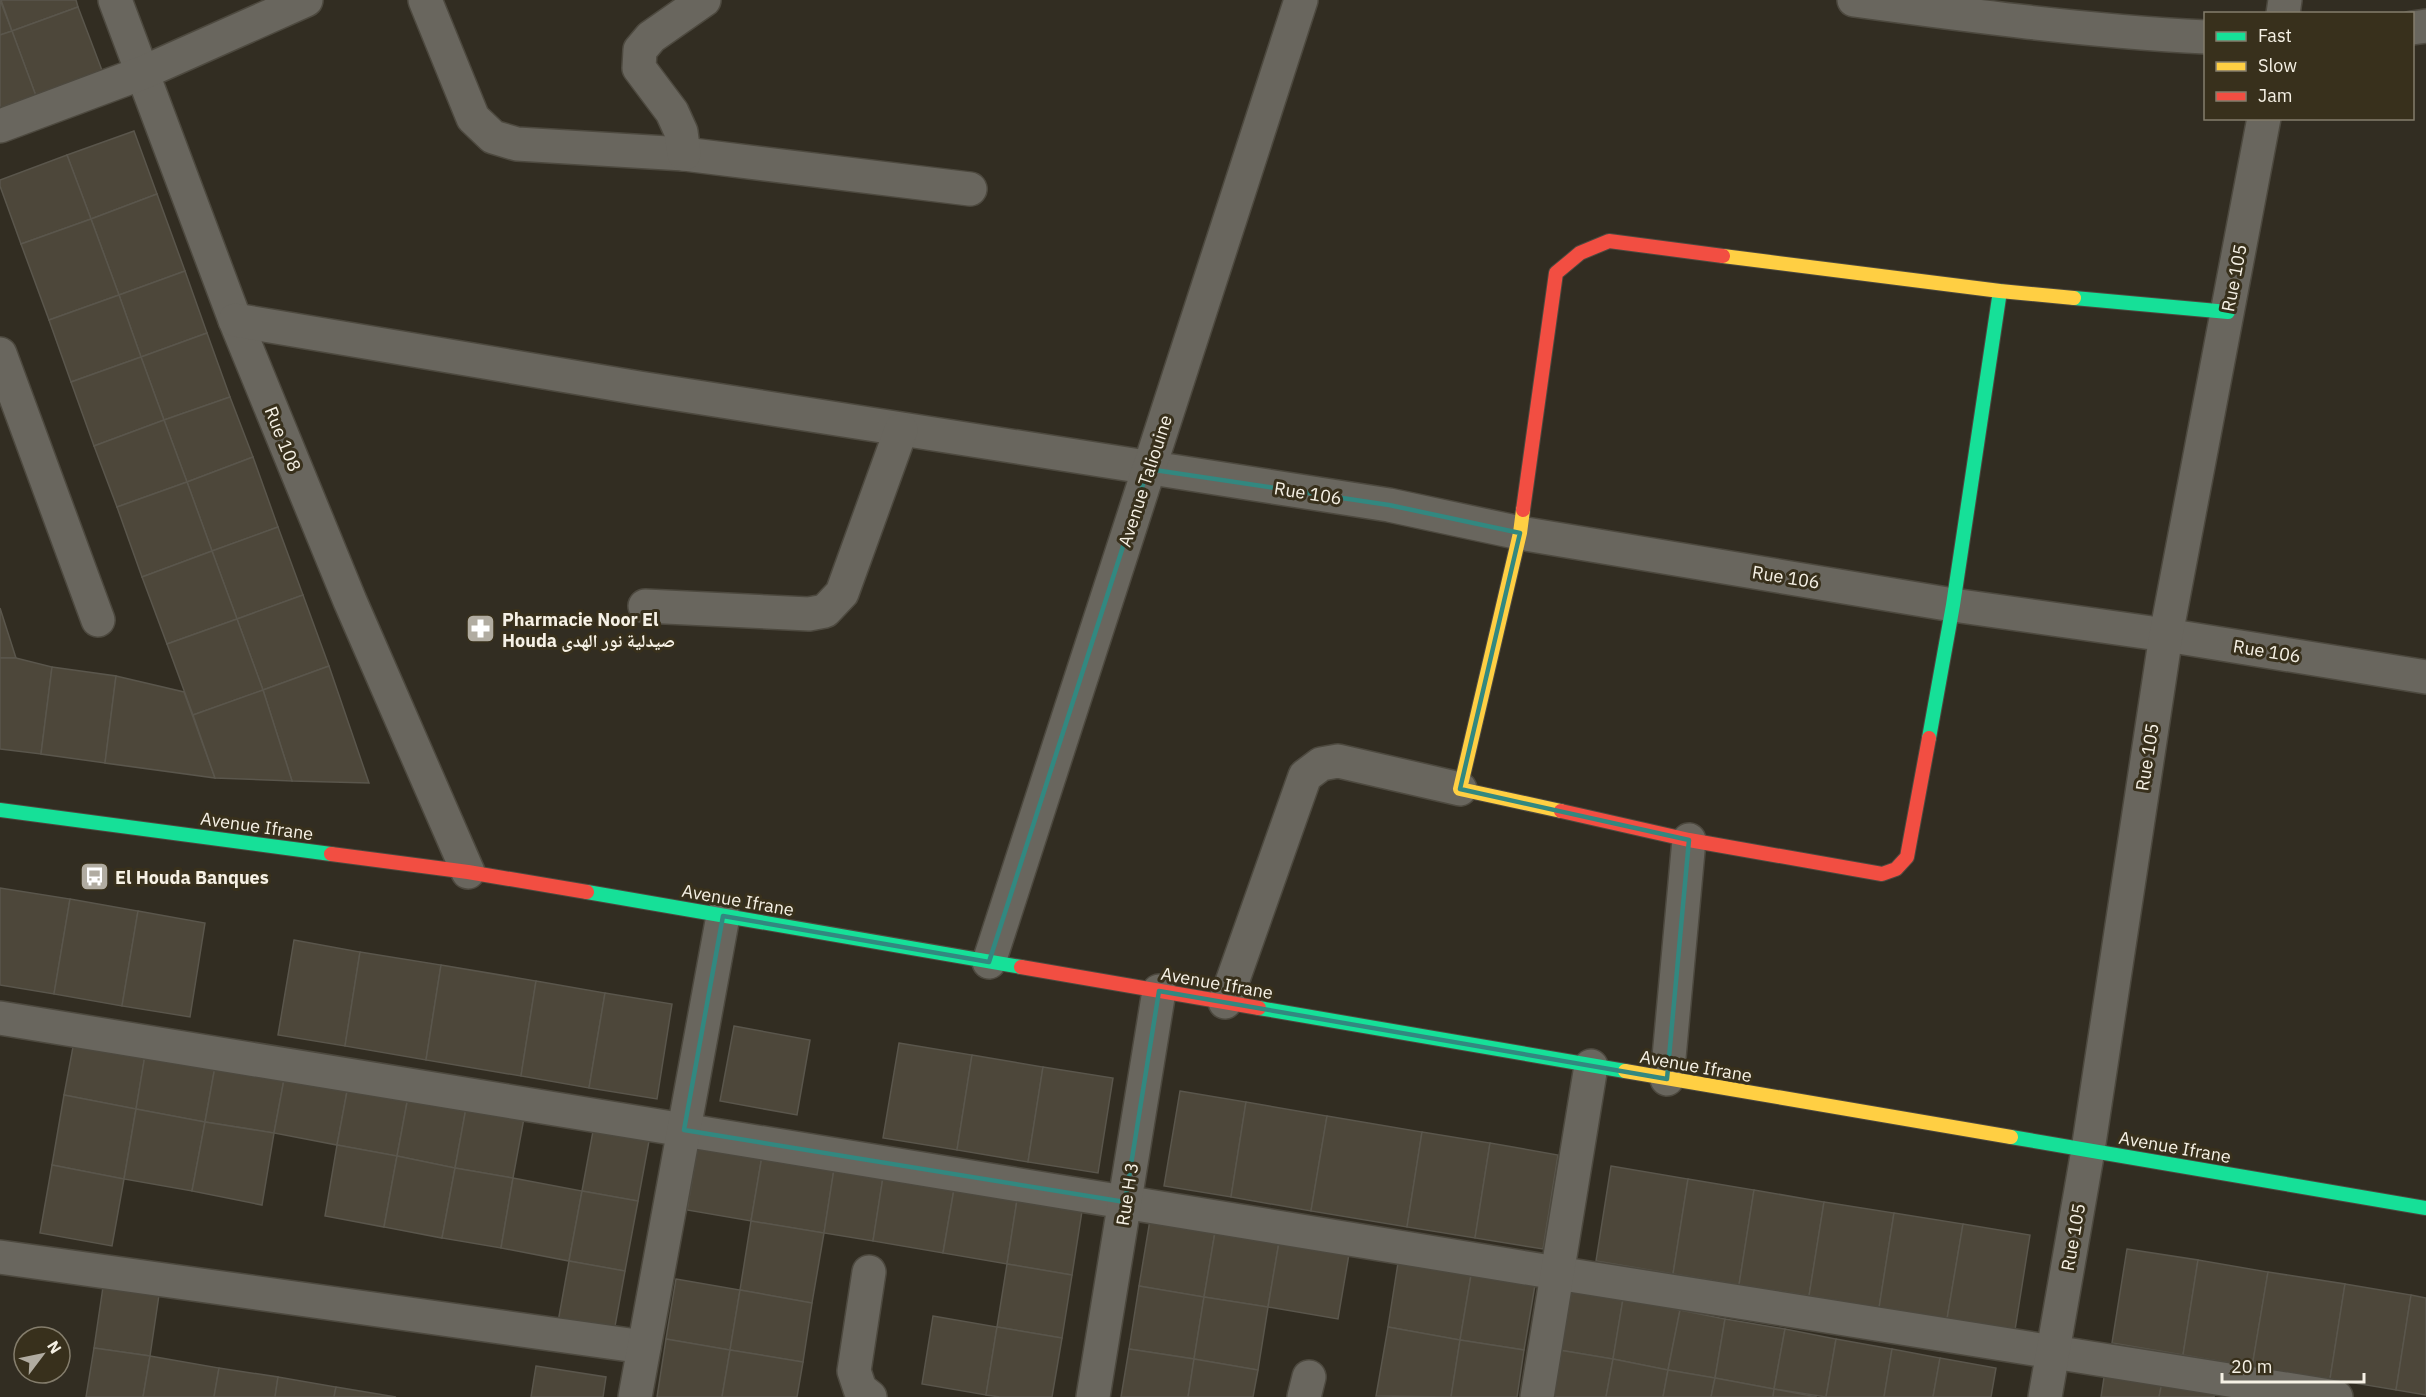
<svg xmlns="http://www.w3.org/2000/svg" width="2426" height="1397" font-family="'IBM Plex Sans','Noto Naskh Arabic',sans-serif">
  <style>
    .building { fill: #4d473a; stroke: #5a564c; stroke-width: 1.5 }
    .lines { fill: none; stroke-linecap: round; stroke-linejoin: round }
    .street-casing { stroke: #4d493f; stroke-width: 36 }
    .fast-casing { stroke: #4d493f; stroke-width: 16 }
    .slow-casing { stroke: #4d493f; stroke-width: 16 }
    .jam-casing { stroke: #4d493f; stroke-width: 16 }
    .street { stroke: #69665e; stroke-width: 33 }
    .fast { stroke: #16e098; stroke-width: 14 }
    .slow { stroke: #ffcf43; stroke-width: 14 }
    .jam { stroke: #f24e42; stroke-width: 14 }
    .marked { fill: none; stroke: #328880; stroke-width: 4.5; stroke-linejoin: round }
    .labels { text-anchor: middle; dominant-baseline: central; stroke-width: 6; stroke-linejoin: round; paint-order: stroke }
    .street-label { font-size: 18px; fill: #f6f1e5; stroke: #38301c }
    .poi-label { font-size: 18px; font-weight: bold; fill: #f6f1e5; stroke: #38301c; text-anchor: start }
  </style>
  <rect width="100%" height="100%" fill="#322d22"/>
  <g class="building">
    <polygon points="0,0 12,31 0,35"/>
    <polygon points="1,0 76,0 78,7 12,31"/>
    <polygon points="78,7 103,73 36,96 12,31"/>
    <polygon points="12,31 36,96 0,110 0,35"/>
    <polygon points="134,131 157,194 91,219 67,155"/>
    <polygon points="67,155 91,219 21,244 0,186 0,180"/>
    <polygon points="157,194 185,271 119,295 91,219"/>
    <polygon points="91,219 119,295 49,320 21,244"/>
    <polygon points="185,271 207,333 141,357 119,295"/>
    <polygon points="119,295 141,357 71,382 49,320"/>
    <polygon points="207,333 230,397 164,420 141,357"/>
    <polygon points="141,357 164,420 94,446 71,382"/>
    <polygon points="230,397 253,457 187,482 164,420"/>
    <polygon points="164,420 187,482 117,507 94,446"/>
    <polygon points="253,457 278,527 212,551 187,482"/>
    <polygon points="187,482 212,551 142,577 117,507"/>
    <polygon points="278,527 303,595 237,619 212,551"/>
    <polygon points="212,551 237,619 167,644 142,577"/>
    <polygon points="303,595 329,666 263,690 237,619"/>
    <polygon points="0,608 16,658 0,658"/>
    <polygon points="237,619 263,690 193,715 167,644"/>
    <polygon points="0,658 16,658 52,667 41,754 0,749"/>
    <polygon points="329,666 369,783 292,781 263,690"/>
    <polygon points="52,667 116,676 105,763 41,754"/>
    <polygon points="116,676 184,692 215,778 105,763"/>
    <polygon points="263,690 292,781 215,778 193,715"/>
    <polygon points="0,888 70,899 54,994 0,985"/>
    <polygon points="70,899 138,911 122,1006 54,994"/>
    <polygon points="138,911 205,923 190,1017 122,1006"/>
    <polygon points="294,940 360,952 345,1046 278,1035"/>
    <polygon points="360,952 441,965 426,1060 345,1046"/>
    <polygon points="441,965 536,981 521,1076 426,1060"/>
    <polygon points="536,981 605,993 589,1088 521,1076"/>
    <polygon points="605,993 672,1004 657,1099 589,1088"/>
    <polygon points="734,1026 810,1040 797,1115 720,1101"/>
    <polygon points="75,1036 146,1049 136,1109 64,1095"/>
    <polygon points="899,1043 972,1055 957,1150 883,1138"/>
    <polygon points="146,1049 216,1061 205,1122 136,1109"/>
    <polygon points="972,1055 1043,1067 1028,1162 957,1150"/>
    <polygon points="216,1061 285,1074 274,1133 205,1122"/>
    <polygon points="1043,1067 1113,1078 1098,1173 1028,1162"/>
    <polygon points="285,1074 348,1086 337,1145 274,1133"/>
    <polygon points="348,1086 408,1097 397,1156 337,1145"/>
    <polygon points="1180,1091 1246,1102 1231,1197 1164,1186"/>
    <polygon points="64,1095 136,1109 124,1179 52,1165"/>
    <polygon points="408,1097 466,1108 455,1168 397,1156"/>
    <polygon points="1246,1102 1327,1116 1311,1211 1231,1197"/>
    <polygon points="466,1108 524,1118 513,1178 455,1168"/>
    <polygon points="136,1109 205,1122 192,1191 124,1179"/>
    <polygon points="1327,1116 1422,1132 1407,1227 1311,1211"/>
    <polygon points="205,1122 274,1133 262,1205 192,1191"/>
    <polygon points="593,1131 649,1141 638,1201 582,1191"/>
    <polygon points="1422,1132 1490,1143 1475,1238 1407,1227"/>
    <polygon points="1490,1143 1558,1155 1543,1249 1475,1238"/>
    <polygon points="337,1145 397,1156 384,1227 325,1216"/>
    <polygon points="698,1145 762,1156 751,1221 687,1210"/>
    <polygon points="397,1156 455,1168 442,1238 384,1227"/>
    <polygon points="762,1156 834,1169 824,1233 751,1221"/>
    <polygon points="52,1165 124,1179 112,1246 40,1233"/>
    <polygon points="1611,1166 1688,1179 1673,1274 1596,1261"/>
    <polygon points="455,1168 513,1178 501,1248 442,1238"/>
    <polygon points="834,1169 883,1177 873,1241 824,1233"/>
    <polygon points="883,1177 954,1189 943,1253 873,1241"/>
    <polygon points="513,1178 582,1191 569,1261 501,1248"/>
    <polygon points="1688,1179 1754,1190 1739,1285 1673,1274"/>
    <polygon points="954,1189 1017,1200 1007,1264 943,1253"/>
    <polygon points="1754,1190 1824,1202 1809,1296 1739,1285"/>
    <polygon points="582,1191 638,1201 625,1271 569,1261"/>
    <polygon points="1017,1200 1082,1211 1072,1275 1007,1264"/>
    <polygon points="1824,1202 1894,1213 1879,1308 1809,1296"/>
    <polygon points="1894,1213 1963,1224 1947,1319 1879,1308"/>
    <polygon points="1150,1220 1215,1232 1204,1297 1139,1286"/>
    <polygon points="751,1221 824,1233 812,1303 740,1290"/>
    <polygon points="1963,1224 2030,1235 2015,1330 1947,1319"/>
    <polygon points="1215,1232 1279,1242 1268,1307 1204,1297"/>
    <polygon points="1279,1242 1349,1254 1338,1319 1268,1307"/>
    <polygon points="2127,1249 2198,1260 2183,1355 2112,1343"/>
    <polygon points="2198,1260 2268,1272 2252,1367 2183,1355"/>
    <polygon points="569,1261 625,1271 614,1332 558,1322"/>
    <polygon points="1398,1263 1471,1275 1460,1340 1388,1327"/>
    <polygon points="1007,1264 1072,1275 1062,1338 997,1327"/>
    <polygon points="2268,1272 2345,1284 2330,1379 2252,1367"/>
    <polygon points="1471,1275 1535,1285 1524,1350 1460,1340"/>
    <polygon points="676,1279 740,1290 730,1350 666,1339"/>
    <polygon points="2345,1284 2411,1295 2396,1390 2330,1379"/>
    <polygon points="1139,1286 1204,1297 1194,1359 1129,1349"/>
    <polygon points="103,1287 159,1295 150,1356 94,1348"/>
    <polygon points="740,1290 812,1303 803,1362 730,1350"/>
    <polygon points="1569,1290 1623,1299 1613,1359 1559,1350"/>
    <polygon points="2411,1295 2426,1298 2426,1395 2396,1390"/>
    <polygon points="1204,1297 1268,1307 1258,1370 1194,1359"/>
    <polygon points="1623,1299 1680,1310 1668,1370 1613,1359"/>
    <polygon points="1680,1310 1725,1319 1715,1378 1668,1370"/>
    <polygon points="933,1316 997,1327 986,1395 922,1384"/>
    <polygon points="1725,1319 1785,1329 1774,1389 1715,1378"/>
    <polygon points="997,1327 1062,1338 1052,1397 1000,1397 986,1395"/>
    <polygon points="1388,1327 1460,1340 1451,1397 1376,1396"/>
    <polygon points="1785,1329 1836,1339 1826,1397 1774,1389"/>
    <polygon points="666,1339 730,1350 722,1397 657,1397"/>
    <polygon points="1836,1339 1892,1349 1884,1397 1826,1397"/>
    <polygon points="1460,1340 1524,1350 1517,1397 1451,1397"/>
    <polygon points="94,1348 150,1356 143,1397 86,1397"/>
    <polygon points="1129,1349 1194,1359 1188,1397 1121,1397"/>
    <polygon points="1892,1349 1940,1358 1933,1397 1884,1397"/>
    <polygon points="730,1350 803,1362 797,1397 722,1397"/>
    <polygon points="1559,1350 1613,1359 1606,1397 1550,1397"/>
    <polygon points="150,1356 219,1368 214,1397 143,1397"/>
    <polygon points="1940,1358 1996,1368 1991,1397 1933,1397"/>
    <polygon points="1194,1359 1258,1370 1253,1397 1188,1397"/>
    <polygon points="1613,1359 1668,1370 1663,1397 1606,1397"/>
    <polygon points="536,1366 606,1377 603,1397 531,1397"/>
    <polygon points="219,1368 278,1377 275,1397 214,1397"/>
    <polygon points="1668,1370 1715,1378 1711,1397 1663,1397"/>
    <polygon points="2105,1371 2162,1382 2159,1397 2101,1397"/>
    <polygon points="278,1377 336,1387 334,1397 275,1397"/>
    <polygon points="1715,1378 1774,1389 1773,1397 1711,1397"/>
    <polygon points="2162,1382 2215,1392 2214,1397 2159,1397"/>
    <polygon points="336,1387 396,1397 334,1397"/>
    <polygon points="1774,1389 1817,1397 1773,1397"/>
  </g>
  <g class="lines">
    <defs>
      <g id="street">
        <polyline points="115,0 235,320 350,601 468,872"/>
        <polyline points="425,0 473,118 493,137 517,144 684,154 970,189"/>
        <path d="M 1854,0 C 1971,16 2087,31 2206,37"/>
        <polyline points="2283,14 2285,0"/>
        <polyline points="2412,28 2426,26"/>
        <polyline points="0,126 142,73 306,0"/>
        <polyline points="684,154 681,132 672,112 639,68 640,50 651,37 704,0"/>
        <polyline points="235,320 639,388 1389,505 1520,533 1953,605 2166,635 2426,677"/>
        <polyline points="0,354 98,620"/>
        <polyline points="645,606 809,614 825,611 842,593 901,430"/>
        <polyline points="989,962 1301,0"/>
        <polyline points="1225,1002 1305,776 1321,764 1338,761 1460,789"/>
        <polyline points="0,1018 1557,1273 2336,1397"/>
        <polyline points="1667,1079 1689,840"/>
        <polyline points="0,1257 644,1347"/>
        <polyline points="869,1272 854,1371 860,1389 870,1397"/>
        <polyline points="635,1397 723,916"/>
        <polyline points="1093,1397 1159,991"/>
        <polyline points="1304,1397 1309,1377"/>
        <polyline points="1537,1397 1591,1066"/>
        <polyline points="2045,1397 2088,1150 2166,635 2264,118"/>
      </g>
      <g id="fast">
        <polyline points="2074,298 2228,312"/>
        <polyline points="1929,738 1953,605 2000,291"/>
        <polyline points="0,810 331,854"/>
        <polyline points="587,892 1021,967"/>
        <polyline points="1259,1008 1625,1071"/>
        <polyline points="2011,1137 2426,1208"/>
      </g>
      <g id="slow">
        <polyline points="1723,256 2000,291 2074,298"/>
        <polyline points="1523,510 1520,533 1460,789 1561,811"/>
        <polyline points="1625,1071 2011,1137"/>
      </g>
      <g id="jam">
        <polyline points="1523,510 1556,273 1580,253 1609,241 1723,256"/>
        <polyline points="1561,811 1689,840 1882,874 1896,869 1907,857 1929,738"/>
        <polyline points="331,854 468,872 587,892"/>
        <polyline points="1021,967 1259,1008"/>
      </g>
    </defs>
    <use href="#street" class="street-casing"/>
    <use href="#fast" class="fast-casing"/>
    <use href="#slow" class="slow-casing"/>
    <use href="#jam" class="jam-casing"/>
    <use href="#street" class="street"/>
    <use href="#fast" class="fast"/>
    <use href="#slow" class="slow"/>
    <use href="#jam" class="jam"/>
  </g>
  <path class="marked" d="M 1148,469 L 1389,505 L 1520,533 L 1460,789 L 1689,840 L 1667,1079 L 1159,991 L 1125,1202 L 684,1130 L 723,916 L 989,962 Z"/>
  <defs>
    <symbol id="pharmacy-square" viewBox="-11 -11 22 22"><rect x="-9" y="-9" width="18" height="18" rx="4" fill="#b1aca1" stroke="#38301c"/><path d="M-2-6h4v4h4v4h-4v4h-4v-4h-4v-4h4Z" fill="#fff"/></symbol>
    <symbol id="bus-square" viewBox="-11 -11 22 22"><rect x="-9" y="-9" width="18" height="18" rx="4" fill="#b1aca1" stroke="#38301c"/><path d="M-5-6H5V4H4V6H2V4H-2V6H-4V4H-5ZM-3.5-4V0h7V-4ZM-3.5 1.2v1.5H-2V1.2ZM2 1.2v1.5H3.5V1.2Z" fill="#fff"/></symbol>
  </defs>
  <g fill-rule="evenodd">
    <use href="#pharmacy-square" x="464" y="612" width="33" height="33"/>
    <use href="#bus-square" x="78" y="860" width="33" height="33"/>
  </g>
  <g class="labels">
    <g class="street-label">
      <text transform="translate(2234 278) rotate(-79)">Rue 105</text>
      <text transform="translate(283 439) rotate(68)">Rue 108</text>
      <text transform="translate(1145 481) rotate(-72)">Avenue Taliouine</text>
      <text transform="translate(1308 493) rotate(9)">Rue 106</text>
      <text transform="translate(1786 577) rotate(9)">Rue 106</text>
      <text transform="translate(2267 651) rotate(9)">Rue 106</text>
      <text transform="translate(2147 757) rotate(-81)">Rue 105</text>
      <text transform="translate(257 826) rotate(8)">Avenue Ifrane</text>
      <text transform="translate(738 900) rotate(10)">Avenue Ifrane</text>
      <text transform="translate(1217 983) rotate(10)">Avenue Ifrane</text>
      <text transform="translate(1696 1066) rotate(10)">Avenue Ifrane</text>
      <text transform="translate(2175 1147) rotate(10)">Avenue Ifrane</text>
      <text transform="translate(1127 1194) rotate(-81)">Rue H 3</text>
      <text transform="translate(2073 1237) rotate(-80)">Rue 105</text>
    </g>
    <g class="poi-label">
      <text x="502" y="619">Pharmacie Noor El<tspan x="502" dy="21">Houda صيدلية نور الهدى</tspan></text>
      <text x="115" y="877">El Houda Banques</text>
    </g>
  </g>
  <rect x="2204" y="12" width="210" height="108" fill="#38301c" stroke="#847d6c" stroke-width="1.5"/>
  <rect x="2216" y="32" width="30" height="9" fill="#16e098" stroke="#847d6c" stroke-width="1.5"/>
  <text x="2258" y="42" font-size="18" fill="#f6f1e5">Fast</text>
  <rect x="2216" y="62" width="30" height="9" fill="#ffcf43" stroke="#847d6c" stroke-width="1.5"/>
  <text x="2258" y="72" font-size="18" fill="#f6f1e5">Slow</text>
  <rect x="2216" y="92" width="30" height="9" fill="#f24e42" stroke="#847d6c" stroke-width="1.5"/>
  <text x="2258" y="102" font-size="18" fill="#f6f1e5">Jam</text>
  <g transform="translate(42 1355) rotate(58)"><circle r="28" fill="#38301c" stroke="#847d6c" stroke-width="1.5"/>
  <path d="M0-4.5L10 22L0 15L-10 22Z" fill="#b1aca1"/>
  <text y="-9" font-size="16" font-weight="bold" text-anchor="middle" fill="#f6f1e5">N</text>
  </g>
  <path d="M2222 1373v9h142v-9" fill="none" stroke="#f6f1e5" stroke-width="3"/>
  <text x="2231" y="1373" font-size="18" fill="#f6f1e5" stroke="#38301c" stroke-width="4.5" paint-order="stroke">20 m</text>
</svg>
